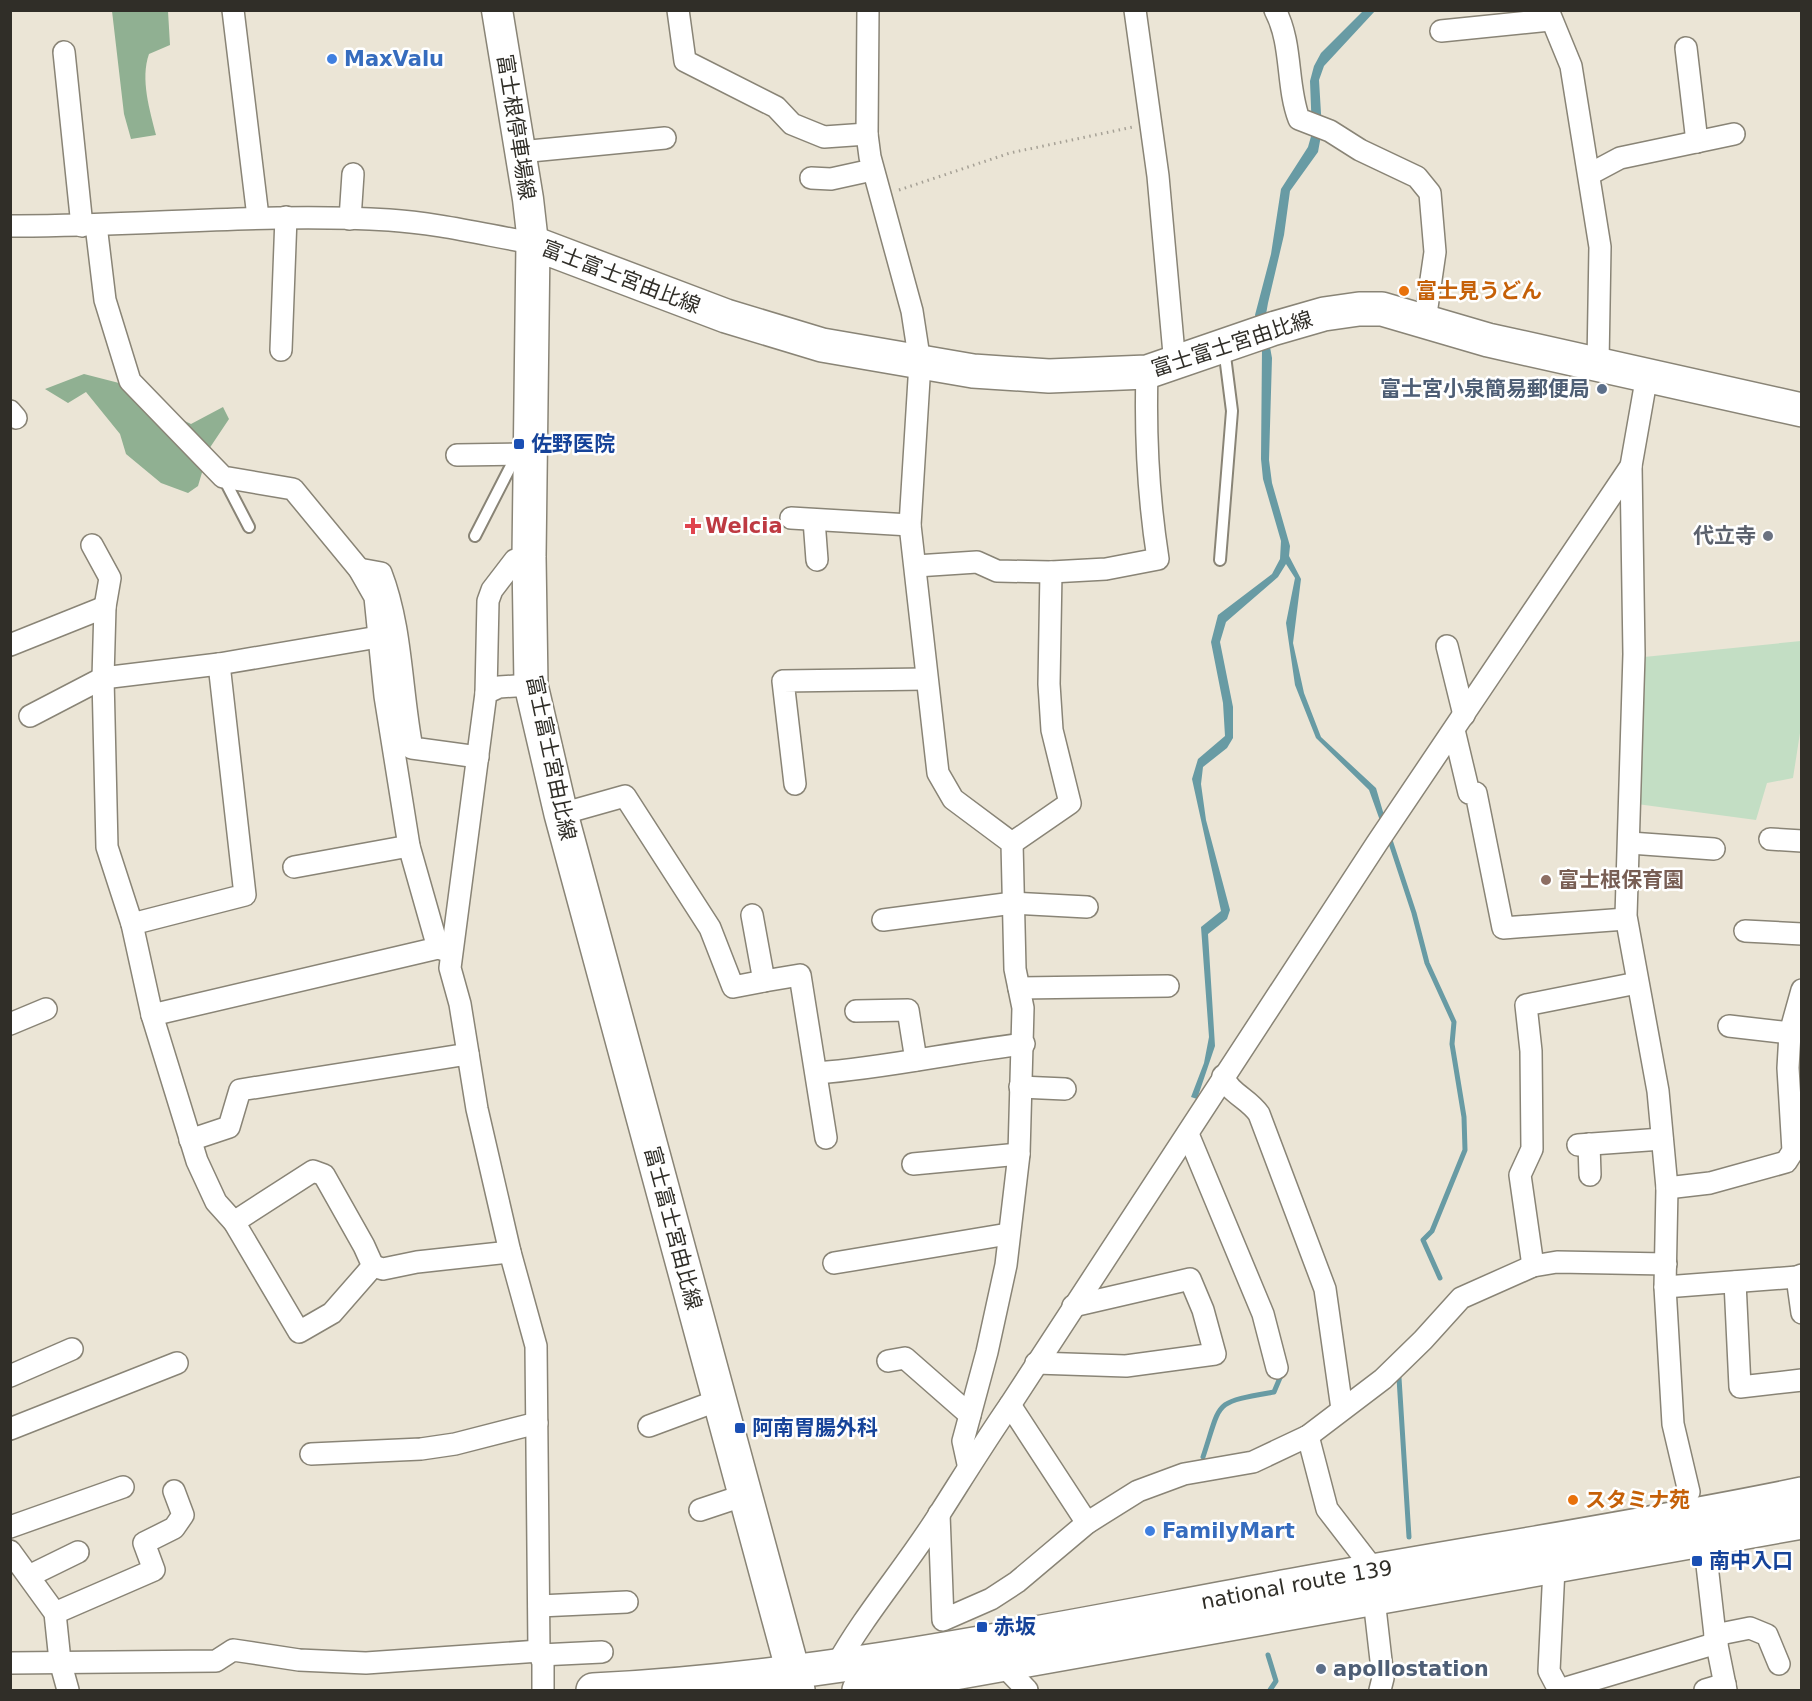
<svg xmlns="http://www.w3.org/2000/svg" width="1812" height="1701" font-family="'DejaVu Sans','Noto Sans JP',sans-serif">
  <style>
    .green { fill: #c3dec4 }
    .forest { fill: #90b092 }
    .water { fill: #689ba4 }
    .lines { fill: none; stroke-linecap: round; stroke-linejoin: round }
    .stream { stroke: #689ba4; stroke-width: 5 }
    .lane-casing { stroke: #898476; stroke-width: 14 }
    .street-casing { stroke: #898476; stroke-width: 24 }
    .secondary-casing { stroke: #898476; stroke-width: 33 }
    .primary-casing { stroke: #898476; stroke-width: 36 }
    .highway-casing { stroke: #898476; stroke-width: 36 }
    .path { stroke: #a6a196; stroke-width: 3; stroke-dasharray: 1.5 4.5; stroke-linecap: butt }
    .lane { stroke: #fff; stroke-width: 10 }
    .street { stroke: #fff; stroke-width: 21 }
    .secondary { stroke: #fff; stroke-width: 30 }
    .primary { stroke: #fff; stroke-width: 33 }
    .highway { stroke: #fff; stroke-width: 33 }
    .shop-dot { fill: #3f7fe0; stroke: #fff; stroke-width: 2 }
    .food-dot { fill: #e8710a; stroke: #fff; stroke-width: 2 }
    .service-dot { fill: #5c6f8a; stroke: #fff; stroke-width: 2 }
    .transit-dot { fill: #1a4fb4; stroke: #fff; stroke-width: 2 }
    .health-dot { fill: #e0444e; stroke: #fff; stroke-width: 2 }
    .worship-dot { fill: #6b7280; stroke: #fff; stroke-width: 2 }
    .education-dot { fill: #8d6e63; stroke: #fff; stroke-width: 2 }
    .labels { text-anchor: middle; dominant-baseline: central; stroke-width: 5; stroke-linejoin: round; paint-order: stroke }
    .shop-label { font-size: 21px; font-weight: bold; fill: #366cbe; stroke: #fff; text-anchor: start }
    .street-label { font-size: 21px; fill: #302e28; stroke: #fff }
    .food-label { font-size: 21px; font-weight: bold; fill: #c56008; stroke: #fff; text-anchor: start }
    .service-label { font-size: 21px; font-weight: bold; fill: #4e5e75; stroke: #fff; text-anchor: end }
    .transit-label { font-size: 21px; font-weight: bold; fill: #164399; stroke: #fff; text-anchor: start }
    .health-label { font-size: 21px; font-weight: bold; fill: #be3a42; stroke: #fff; text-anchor: start }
    .worship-label { font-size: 21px; font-weight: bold; fill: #5b616d; stroke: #fff; text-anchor: end }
    .education-label { font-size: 21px; font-weight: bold; fill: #785e54; stroke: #fff; text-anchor: start }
  </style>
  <rect width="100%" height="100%" fill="#ebe5d6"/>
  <polygon class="green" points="1801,641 1802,720 1793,778 1767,783 1756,820 1637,804 1644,657"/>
  <g class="forest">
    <path d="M 112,11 L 168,11 L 170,45 L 149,54 C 140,79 150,111 156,135 L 131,139 L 124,114 Z"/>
    <polygon points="84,374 119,383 140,400 191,424 223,407 229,419 209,449 198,486 188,493 161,483 126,454 120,434 86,392 68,403 45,389"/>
  </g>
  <polygon class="water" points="1363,11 1375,11 1324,66 1319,80 1322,130 1318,152 1290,191 1284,235 1268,303 1265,320 1272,358 1269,460 1272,483 1290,546 1289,556 1301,579 1293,643 1304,693 1321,737 1376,788 1386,822 1383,829 1369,790 1316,738 1295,685 1286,623 1295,578 1286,564 1278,577 1226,622 1220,642 1233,707 1233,738 1227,748 1203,767 1201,784 1206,820 1230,910 1227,919 1208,934 1215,1046 1197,1099 1191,1097 1204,1063 1209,1037 1201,927 1221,911 1192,779 1198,759 1225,736 1223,703 1211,642 1218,615 1272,574 1280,559 1281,541 1263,479 1261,459 1262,348 1255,315 1271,254 1281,189 1308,147 1312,133 1310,81 1314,66 1321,53"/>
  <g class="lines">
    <g class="stream">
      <polyline points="1389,837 1414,913 1427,963 1454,1022 1452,1044 1464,1117 1465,1150 1432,1231 1423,1240 1440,1278"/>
      <polyline points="1399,1378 1409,1537"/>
      <path d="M 1203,1457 C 1222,1400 1212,1403 1274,1392 L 1282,1373"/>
      <polyline points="1268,1655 1276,1681 1270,1690"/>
    </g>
    <defs>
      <g id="lane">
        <polyline points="223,477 249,527"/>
        <polyline points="475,536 517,454"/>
        <polyline points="1220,560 1232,411 1224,348"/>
      </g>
      <g id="street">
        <polyline points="233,10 258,217"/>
        <polyline points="678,10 685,61 776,107 792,124 824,137 867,134"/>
        <polyline points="868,10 867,134 870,157 912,311 920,363 910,525 938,773 953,799 1012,843 1015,969 1023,1008 1019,1154 1006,1265 987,1352 963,1441 968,1464"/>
        <polyline points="1135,10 1158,176 1175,365"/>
        <path d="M 1275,10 C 1293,44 1286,85 1299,119 L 1330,131 L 1360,150 L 1417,177 L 1430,193 L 1435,252 L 1425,321"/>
        <polyline points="1548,10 1571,66 1600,247 1598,363"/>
        <polyline points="1441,31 1550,20"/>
        <polyline points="1686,48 1697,142"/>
        <polyline points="64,52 82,226"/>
        <polyline points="520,152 665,138"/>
        <polyline points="1590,174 1620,158 1734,134"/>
        <polyline points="811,178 831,179 872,170"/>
        <polyline points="350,219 353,174"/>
        <polyline points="96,225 105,300 130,381 223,477 293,489 359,569 375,597 385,696 409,846 438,948"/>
        <path d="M 10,226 C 137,227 263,212 389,220 C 437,223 486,235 533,243"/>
        <polyline points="281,350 286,217"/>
        <polyline points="10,411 16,418"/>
        <polyline points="457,455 532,454"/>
        <polyline points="1631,466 1634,654 1626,916 1658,1091 1667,1188 1665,1287 1673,1424 1689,1492"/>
        <polyline points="791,518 910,525"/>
        <polyline points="814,520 817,560"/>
        <polyline points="92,545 110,578 105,607 103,678 107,847 132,924 152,1015 197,1161 216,1202 234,1222 299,1332 332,1313 373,1266 383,1269 417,1262 510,1252"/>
        <path d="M 916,566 L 977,562 L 997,571 L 1051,572 L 1106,569 L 1158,559 C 1148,495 1145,437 1147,372"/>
        <path d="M 359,569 L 381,573 C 402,627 401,691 412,748 L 478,757"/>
        <polyline points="10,645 105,607"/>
        <polyline points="1447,646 1464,715"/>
        <polyline points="531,685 499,687 486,693 450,968 460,1004 477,1109 510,1252 536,1346 539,1651 543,1663 543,1690"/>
        <polyline points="486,693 488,601 492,590 515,560 529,557"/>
        <polyline points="30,716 103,678 219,664 378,637"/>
        <polyline points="1454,730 1469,793 1476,793 1503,928 1626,919"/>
        <polyline points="795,784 783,681 926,679"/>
        <polyline points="561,814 625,796 710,928 733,987 764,981"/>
        <polyline points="1770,839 1802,841"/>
        <polyline points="1012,843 1070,803 1052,730 1049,684 1051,572"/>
        <polyline points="1630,843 1714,849"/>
        <polyline points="294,867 409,846"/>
        <polyline points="752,915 764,981 800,975 826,1138"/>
        <polyline points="883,920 1013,903 1087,907"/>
        <polyline points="132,924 245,895 219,664"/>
        <polyline points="1745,931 1802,934"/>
        <polyline points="1019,988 1168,986"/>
        <polyline points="856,1011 908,1010 916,1060"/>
        <polyline points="152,1015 438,948 451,952"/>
        <polyline points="10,1024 46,1009"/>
        <polyline points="1729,1026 1790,1033"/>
        <path d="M 817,1073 C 886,1068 954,1052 1024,1044"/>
        <path d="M 1223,1076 C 1230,1094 1248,1098 1259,1114 L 1325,1289 L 1342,1409"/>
        <polyline points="1020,1087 1065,1089"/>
        <polyline points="1188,1134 1263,1314 1277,1368"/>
        <polyline points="190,1140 229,1127 240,1090 468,1054"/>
        <polyline points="1589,1144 1590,1175"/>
        <polyline points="1578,1145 1662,1139"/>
        <polyline points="913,1164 1019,1154"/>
        <polyline points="1667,1188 1710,1183 1786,1162 1793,1151 1788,1068 1790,1033 1802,990"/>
        <polyline points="234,1222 313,1171 324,1175 364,1246 373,1266"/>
        <polyline points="834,1263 1008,1234"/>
        <polyline points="1533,1266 1520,1175 1532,1149 1531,1051 1526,1005 1637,983"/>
        <polyline points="1797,1277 1802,1313"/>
        <polyline points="1735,1282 1740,1387 1802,1380"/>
        <polyline points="1665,1287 1797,1277 1802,1275"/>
        <polyline points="888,1361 905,1358 970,1415"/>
        <polyline points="1036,1363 1126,1366 1215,1354 1203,1310 1190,1279 1073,1306"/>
        <polyline points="10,1376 72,1349"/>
        <polyline points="1010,1405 1087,1523"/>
        <polyline points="649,1426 719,1400"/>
        <polyline points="10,1429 177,1363"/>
        <polyline points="1308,1436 1327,1509 1374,1570"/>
        <polyline points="311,1454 421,1449 455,1444 537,1423"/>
        <polyline points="700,1510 745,1495"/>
        <polyline points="939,1514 943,1620 991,1599 1017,1582 1087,1523 1138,1491 1184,1474 1253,1462 1308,1436 1383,1379 1423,1340 1461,1298 1533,1266 1557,1262 1666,1264"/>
        <polyline points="10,1527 123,1487"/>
        <polyline points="10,1551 55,1613 60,1661 68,1690"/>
        <polyline points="1707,1565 1715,1635 1726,1690"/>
        <polyline points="1554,1568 1549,1671 1559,1690"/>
        <polyline points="29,1576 78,1552"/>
        <polyline points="1374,1599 1383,1678 1380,1690"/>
        <polyline points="539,1606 627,1602"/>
        <polyline points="55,1613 154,1570 144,1543 174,1528 183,1515 174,1491"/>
        <polyline points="1715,1635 1750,1628 1767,1635 1779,1664"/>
        <polyline points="540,1655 602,1652"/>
        <polyline points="10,1663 216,1661 233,1650 299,1660 366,1663 539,1651"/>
        <path d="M 836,1666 C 866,1612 907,1566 940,1513 C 963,1477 985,1441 1010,1405 L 1377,843 L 1631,466 L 1647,375"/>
        <polyline points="1004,1666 1027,1690"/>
        <polyline points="1559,1690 1717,1643"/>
        <polyline points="1705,1690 1725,1684"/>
      </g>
      <polyline id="secondary" points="497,10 528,199 533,243"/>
      <polyline id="primary" points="798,1690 561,814 531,685 529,557 533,243 726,316 822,345 973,371 1049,376 1147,372 1272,329 1324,314 1359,309 1382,309 1488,340 1802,410"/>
      <g id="highway">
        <path id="s1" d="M 593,1690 C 818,1679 1040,1632 1262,1591 C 1442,1557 1623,1531 1802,1494"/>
        <polyline points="859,1690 1802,1522"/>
      </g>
    </defs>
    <use href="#lane" class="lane-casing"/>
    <use href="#street" class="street-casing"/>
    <use href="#secondary" class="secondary-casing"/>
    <use href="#primary" class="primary-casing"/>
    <use href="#highway" class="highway-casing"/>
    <polyline class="path" points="899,190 1010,153 1133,127"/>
    <use href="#lane" class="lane"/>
    <use href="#street" class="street"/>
    <use href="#secondary" class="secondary"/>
    <use href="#primary" class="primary"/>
    <use href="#highway" class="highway"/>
  </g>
  <g class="shop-dot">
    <circle cx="332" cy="59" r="6"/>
    <circle cx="1150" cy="1531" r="6"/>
  </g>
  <g class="food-dot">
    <circle cx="1404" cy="291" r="6"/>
    <circle cx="1573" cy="1500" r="6"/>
  </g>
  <g class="service-dot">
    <circle cx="1602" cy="389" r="6"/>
    <circle cx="1321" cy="1669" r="6"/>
  </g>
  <g class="transit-dot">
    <rect x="513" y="438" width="12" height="12" rx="3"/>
    <rect x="734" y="1422" width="12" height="12" rx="3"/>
    <rect x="1691" y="1555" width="12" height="12" rx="3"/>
    <rect x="976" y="1621" width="12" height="12" rx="3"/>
  </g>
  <path class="health-dot" d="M690 517h6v6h6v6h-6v6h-6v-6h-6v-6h6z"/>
  <circle class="worship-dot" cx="1768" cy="536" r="6"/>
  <circle class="education-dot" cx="1546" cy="880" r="6"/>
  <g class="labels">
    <g class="shop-label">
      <text x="344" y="59">MaxValu</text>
      <text x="1162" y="1531">FamilyMart</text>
    </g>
    <g class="street-label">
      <text transform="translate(516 127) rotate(81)">富士根停車場線</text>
      <text transform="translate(621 277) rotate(21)">富士富士宮由比線</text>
      <text transform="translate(1232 344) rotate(-18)">富士富士宮由比線</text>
      <text transform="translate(551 758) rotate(78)">富士富士宮由比線</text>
      <text transform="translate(673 1228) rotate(75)">富士富士宮由比線</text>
      <text stroke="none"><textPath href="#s1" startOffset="712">national route 139</textPath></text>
    </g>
    <g class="food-label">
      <text x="1416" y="291">富士見うどん</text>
      <text x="1585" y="1500">スタミナ苑</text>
    </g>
    <g class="service-label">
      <text x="1590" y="389">富士宮小泉簡易郵便局</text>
      <text x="1333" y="1669" text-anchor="start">apollostation</text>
    </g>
    <g class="transit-label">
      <text x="531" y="444">佐野医院</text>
      <text x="752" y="1428">阿南胃腸外科</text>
      <text x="1709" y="1561">南中入口</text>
      <text x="994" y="1627">赤坂</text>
    </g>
    <g class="health-label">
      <text x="705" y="526">Welcia</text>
    </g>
    <g class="worship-label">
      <text x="1756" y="536">代立寺</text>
    </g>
    <g class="education-label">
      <text x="1558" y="880">富士根保育園</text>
    </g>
  </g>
  <rect width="1812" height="1701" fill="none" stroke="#302e28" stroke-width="24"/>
</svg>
